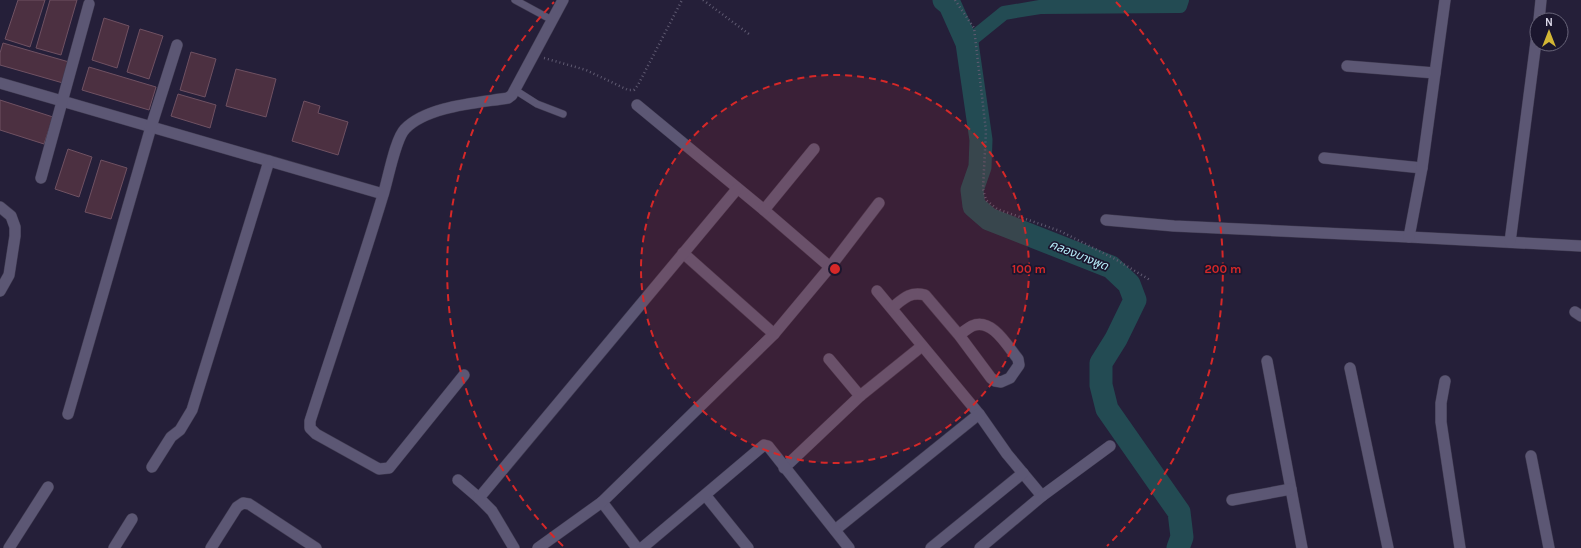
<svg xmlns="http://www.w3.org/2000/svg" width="1581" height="548" font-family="Karla,'Noto Sans Thai',sans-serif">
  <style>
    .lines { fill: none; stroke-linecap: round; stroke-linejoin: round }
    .canal { stroke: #234b53; stroke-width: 14 }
    .river { stroke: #234b53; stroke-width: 23 }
    .building { fill: #4c3041; stroke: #6f5162 }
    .service-casing { stroke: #3f3a50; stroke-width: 8 }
    .minor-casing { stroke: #3f3a50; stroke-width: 12 }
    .path { stroke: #605b72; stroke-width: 2.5; stroke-dasharray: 1 3; stroke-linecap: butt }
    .service { stroke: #5c5774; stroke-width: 7 }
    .minor { stroke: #5c5774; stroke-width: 11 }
    .ring { fill: none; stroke: #d62828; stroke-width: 2; stroke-dasharray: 7 5 }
    .labels { text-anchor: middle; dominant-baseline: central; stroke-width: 3.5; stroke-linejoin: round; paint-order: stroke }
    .water-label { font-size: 12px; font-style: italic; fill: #b7effb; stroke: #1b162e }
    .centre { fill: #d62828; stroke: #1b162e; stroke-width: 2 }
    .ring-label { font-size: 12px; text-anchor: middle; font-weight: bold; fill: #d62828; stroke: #1b162e; stroke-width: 3.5; stroke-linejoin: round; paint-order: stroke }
  </style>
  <rect width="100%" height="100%" fill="#251f39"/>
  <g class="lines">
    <polyline class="canal" points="967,43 1004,13 1040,7 1180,6 1182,0"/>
    <polyline class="river" points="944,0 950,5 967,43 981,140 980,167 972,190 974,206 989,219 1111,267 1129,284 1135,300 1116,339 1101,363 1101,385 1107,409 1179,512 1182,537 1178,548"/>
  </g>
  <g class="building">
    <polygon points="18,0 45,0 30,47 5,39"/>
    <polygon points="50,0 77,0 61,55 36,48"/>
    <polygon points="104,18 129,26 117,68 92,60"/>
    <polygon points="140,29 163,36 149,79 127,72"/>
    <polygon points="3,43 69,62 63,83 0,65 0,53"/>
    <polygon points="191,52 216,59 205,97 180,90"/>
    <polygon points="89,67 156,87 149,110 82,90"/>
    <polygon points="236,69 276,79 266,117 226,106"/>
    <polygon points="178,94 216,105 210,128 171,116"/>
    <polygon points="0,100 53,117 44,144 0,130"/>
    <polygon points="304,101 320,106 318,113 348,122 338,155 292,141"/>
    <polygon points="68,149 92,157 79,197 55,189"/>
    <polygon points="101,160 127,168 111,219 85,212"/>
  </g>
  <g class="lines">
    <defs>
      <g id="service">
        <polyline points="515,0 552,20"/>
        <polyline points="515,90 537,104 563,114"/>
      </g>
      <g id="minor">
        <polyline points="1539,20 1541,0"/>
        <polyline points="1347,66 1435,73"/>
        <polyline points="0,83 383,194"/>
        <polyline points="637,105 764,210 830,267"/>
        <polyline points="1324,158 1422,168"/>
        <polyline points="41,178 89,4"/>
        <polyline points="0,207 11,216 15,227 15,236 9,275 0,291"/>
        <polyline points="764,210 814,149"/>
        <polyline points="1106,220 1174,226 1409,237 1581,246"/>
        <polyline points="1409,237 1422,168 1445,0"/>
        <polyline points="1510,242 1537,34"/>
        <polyline points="683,253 774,334"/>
        <polyline points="877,291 979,414 1007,454 1042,496"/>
        <path d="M 892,308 C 903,299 910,291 925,295 L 959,335 L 991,378 L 995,381 L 1001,382 L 1010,378 L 1019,365 L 1018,359 C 1008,347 992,317 972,326 C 968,328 963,332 959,335"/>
        <polyline points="1575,312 1581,316"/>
        <polyline points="829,359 860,396"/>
        <polyline points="1267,361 1302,548"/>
        <polyline points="1350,368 1388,548"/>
        <path d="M 464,375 L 389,468 L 379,469 L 316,434 L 310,428 L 310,421 C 334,346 360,271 383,195 C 388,180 395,139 405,129 C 427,106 477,103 508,98 L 512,95 L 563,0"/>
        <polyline points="1445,381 1441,403 1441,422 1460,548"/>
        <polyline points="68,414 151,127 177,45"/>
        <polyline points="1531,456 1549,548"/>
        <polyline points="152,467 171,437 180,430 192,410 269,161"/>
        <polyline points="784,468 860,396 922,346"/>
        <polyline points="458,480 479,498"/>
        <polyline points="706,496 748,548"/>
        <polyline points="1232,500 1291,489"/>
        <polyline points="602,502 637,548"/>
        <polyline points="835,530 979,414"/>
        <polyline points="9,548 48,487"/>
        <polyline points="114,548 132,519"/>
        <polyline points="211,548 237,507 243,503 249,504 316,548"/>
        <polyline points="514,548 492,511 479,498 737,189"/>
        <polyline points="538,548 602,502 774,334 830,267 879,203"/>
        <polyline points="642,548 764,445 768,446 849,548"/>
        <polyline points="931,548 1023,473"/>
        <polyline points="980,548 1042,496 1110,446"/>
      </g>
    </defs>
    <use href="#service" class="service-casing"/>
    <use href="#minor" class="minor-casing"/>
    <g class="path">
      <polyline points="703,0 749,34"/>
      <polyline points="955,0 974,28 986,131 983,189 986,200 997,209 1060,231 1115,259 1150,280"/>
      <polyline points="544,58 586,70 628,90 634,90 638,85 682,0"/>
    </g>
    <use href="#service" class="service"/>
    <use href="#minor" class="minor"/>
  </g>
  <circle cx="835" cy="269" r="194" fill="#d62828" fill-opacity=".12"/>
  <g class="ring">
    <circle cx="835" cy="269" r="194"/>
    <path d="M563 546A388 388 0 0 1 554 2M1116 2A388 388 0 0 1 1107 546"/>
  </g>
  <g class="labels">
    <g class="water-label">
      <text transform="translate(1079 255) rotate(22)">คลองบางพูด</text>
    </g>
  </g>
  <circle cx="835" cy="269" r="6" class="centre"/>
  <g class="ring-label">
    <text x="1029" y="273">100 m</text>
    <text x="1223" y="273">200 m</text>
  </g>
  <g transform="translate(1549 32)"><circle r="19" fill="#1b162e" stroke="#686479"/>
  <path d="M0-3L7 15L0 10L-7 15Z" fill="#d3b635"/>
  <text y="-6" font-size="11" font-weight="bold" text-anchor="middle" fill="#dcd9ea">N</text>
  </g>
</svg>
